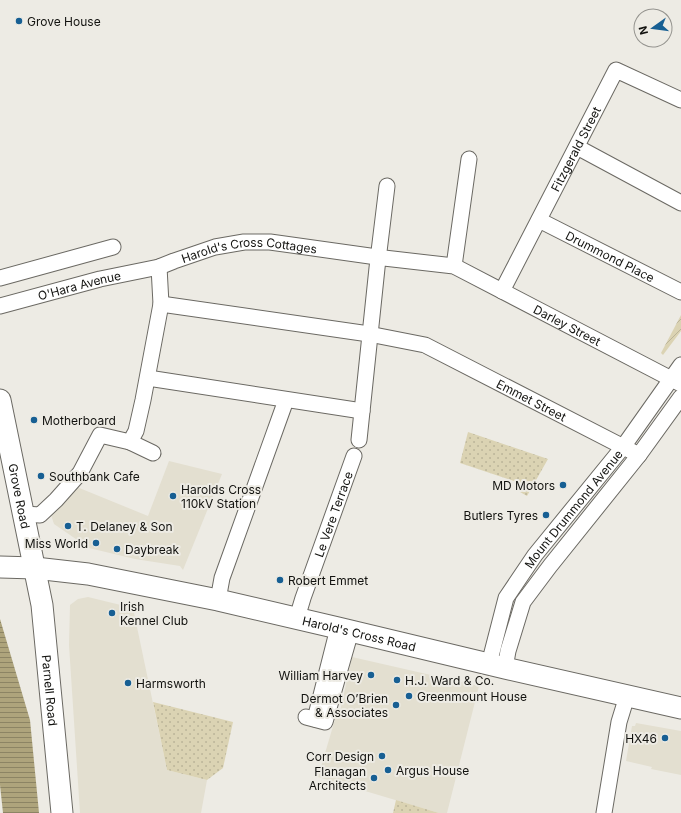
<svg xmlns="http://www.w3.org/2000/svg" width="681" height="813" font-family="Inter,sans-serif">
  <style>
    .built { fill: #e3dfd0 }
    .grass { fill: url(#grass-dots) }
    .garden { fill: url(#garden-furrows) }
    .water { fill: url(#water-rules) }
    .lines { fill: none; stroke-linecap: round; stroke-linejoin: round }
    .street-casing { stroke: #6b6963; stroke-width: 17 }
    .secondary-casing { stroke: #6b6963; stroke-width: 23 }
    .street { stroke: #fff; stroke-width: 15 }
    .secondary { stroke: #fff; stroke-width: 21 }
    .poi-dot { fill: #175f93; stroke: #edebe4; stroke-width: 1.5 }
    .labels { text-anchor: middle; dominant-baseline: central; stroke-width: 4; stroke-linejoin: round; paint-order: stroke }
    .poi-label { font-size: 12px; fill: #12120f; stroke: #edebe4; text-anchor: start }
    .street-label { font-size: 12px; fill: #12120f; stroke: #edebe4 }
  </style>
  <defs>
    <pattern id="grass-dots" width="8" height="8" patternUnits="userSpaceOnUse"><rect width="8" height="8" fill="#dbd3b3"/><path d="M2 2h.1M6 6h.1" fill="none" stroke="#bbb499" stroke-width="1.8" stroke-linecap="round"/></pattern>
    <pattern id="garden-furrows" width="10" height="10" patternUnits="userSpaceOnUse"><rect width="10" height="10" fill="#dbd3b3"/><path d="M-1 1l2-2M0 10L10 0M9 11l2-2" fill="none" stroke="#bbb499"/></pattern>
    <pattern id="water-rules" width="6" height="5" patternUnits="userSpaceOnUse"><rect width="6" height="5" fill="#aea47c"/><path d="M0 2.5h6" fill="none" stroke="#8c8464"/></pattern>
  </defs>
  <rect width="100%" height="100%" fill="#edebe4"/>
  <g class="built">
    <polygon points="169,461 222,474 183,570 180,566 135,559 89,548 54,524 50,512 72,485 148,516"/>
    <polygon points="88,597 133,608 167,770 207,780 201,813 80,813 69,645 70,605 78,599"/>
    <polygon points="352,657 479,686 447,813 439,813 318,777 336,716 339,716"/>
    <polygon points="636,723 681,731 681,775 651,769 652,767 626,761 632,726 635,726"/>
  </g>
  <g class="grass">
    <polygon points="468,432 548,459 527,496 520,492 523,484 460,463"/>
    <polygon points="153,702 233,722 223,768 207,780 167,770"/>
    <polygon points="396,800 439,813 393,813"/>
  </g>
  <polygon class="garden" points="681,315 681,331 663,355 661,353"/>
  <polygon class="water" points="0,619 30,720 39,813 3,813 0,785"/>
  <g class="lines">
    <defs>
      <g id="street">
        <polyline points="577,147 681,203"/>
        <path id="s1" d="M 539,220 L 681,292"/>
        <polyline points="454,266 469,159"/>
        <polyline points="0,278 113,247"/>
        <path id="s2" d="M 502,291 L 616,70 L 681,100"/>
        <path id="s3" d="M 161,304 L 369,334 L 425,345 L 639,455"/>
        <path id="s4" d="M 0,306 L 100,279 L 159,267 L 174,261 L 215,247 L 244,242 L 270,242 L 384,258 L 454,266 L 681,384"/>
        <polyline points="148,378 362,411"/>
        <polyline points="359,440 377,268 387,186"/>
        <polyline points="130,442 153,453"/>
        <polyline points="24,514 40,515 56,500 80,473 100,435 130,442 136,431 143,400 161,304 159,267"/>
        <polyline points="218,600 222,578 286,400"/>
        <path id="s5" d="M 297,618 L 303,598 L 354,456"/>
        <path id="s6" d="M 489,664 L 506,598 L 535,555 L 623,447 L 681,365"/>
        <polyline points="505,668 508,651 523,602 550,566 639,455 681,397"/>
        <polyline points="306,717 325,722 351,631"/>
        <polyline points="315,719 338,628"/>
        <polyline points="604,813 619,722 627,696"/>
      </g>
      <g id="secondary">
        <path id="s7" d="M 0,400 L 42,605 L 62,813"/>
        <path id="s8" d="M 0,567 L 35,568 L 88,574 L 218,600 L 338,628 L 505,668 L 681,708"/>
      </g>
    </defs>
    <use href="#street" class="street-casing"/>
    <use href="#secondary" class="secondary-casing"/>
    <use href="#street" class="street"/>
    <use href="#secondary" class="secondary"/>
  </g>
  <g class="poi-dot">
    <circle cx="19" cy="21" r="4"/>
    <circle cx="34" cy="420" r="4"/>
    <circle cx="41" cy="476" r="4"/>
    <circle cx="563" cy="485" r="4"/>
    <circle cx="173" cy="496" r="4"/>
    <circle cx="546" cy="515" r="4"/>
    <circle cx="68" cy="526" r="4"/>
    <circle cx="96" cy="543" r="4"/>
    <circle cx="117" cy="549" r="4"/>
    <circle cx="280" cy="580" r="4"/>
    <circle cx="112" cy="613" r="4"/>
    <circle cx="371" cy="675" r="4"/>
    <circle cx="397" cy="680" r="4"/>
    <circle cx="128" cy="683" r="4"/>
    <circle cx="409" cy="696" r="4"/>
    <circle cx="396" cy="705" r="4"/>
    <circle cx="665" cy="738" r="4"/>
    <circle cx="382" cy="756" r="4"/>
    <circle cx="388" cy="770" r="4"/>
    <circle cx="374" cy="778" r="4"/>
  </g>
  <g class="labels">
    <g class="poi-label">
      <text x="27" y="21">Grove House</text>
      <text x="42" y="420">Motherboard</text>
      <text x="49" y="476">Southbank Cafe</text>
      <text x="555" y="485" text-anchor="end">MD Motors</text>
      <text x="181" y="489">Harolds Cross<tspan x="181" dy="14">110kV Station</tspan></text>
      <text x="538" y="515" text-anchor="end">Butlers Tyres</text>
      <text x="76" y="526">T. Delaney &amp; Son</text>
      <text x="88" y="543" text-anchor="end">Miss World</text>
      <text x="125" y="549">Daybreak</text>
      <text x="288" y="580">Robert Emmet</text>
      <text x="120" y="606">Irish<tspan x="120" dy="14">Kennel Club</tspan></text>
      <text x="363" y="675" text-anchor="end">William Harvey</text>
      <text x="405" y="680">H.J. Ward &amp; Co.</text>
      <text x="136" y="683">Harmsworth</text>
      <text x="417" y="696">Greenmount House</text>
      <text x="388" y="698" text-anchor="end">Dermot O’Brien<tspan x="388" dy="14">&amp; Associates</tspan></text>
      <text x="657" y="738" text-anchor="end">HX46</text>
      <text x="374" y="756" text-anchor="end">Corr Design</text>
      <text x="396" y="770">Argus House</text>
      <text x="366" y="771" text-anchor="end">Flanagan<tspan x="366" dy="14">Architects</tspan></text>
    </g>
    <g class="street-label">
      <text stroke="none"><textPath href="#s2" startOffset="160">Fitzgerald Street</textPath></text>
      <text stroke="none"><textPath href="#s4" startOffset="257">Harold's Cross Cottages</textPath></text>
      <text stroke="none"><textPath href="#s1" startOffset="80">Drummond Place</textPath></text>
      <text stroke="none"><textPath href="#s4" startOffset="82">O'Hara Avenue</textPath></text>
      <text stroke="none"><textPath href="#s4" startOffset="592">Darley Street</textPath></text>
      <text stroke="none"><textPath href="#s3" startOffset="387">Emmet Street</textPath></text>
      <text stroke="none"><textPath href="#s7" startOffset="98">Grove Road</textPath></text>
      <text stroke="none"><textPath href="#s6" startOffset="180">Mount Drummond Avenue</textPath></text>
      <text stroke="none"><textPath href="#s5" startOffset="110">Le Vere Terrace</textPath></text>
      <text stroke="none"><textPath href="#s8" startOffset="366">Harold's Cross Road</textPath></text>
      <text stroke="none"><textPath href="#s7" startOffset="295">Parnell Road</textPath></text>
    </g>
  </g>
  <g transform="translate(653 28) rotate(256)"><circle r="19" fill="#edebe4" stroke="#95948f"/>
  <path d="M0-3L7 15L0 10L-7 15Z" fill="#175f93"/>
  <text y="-6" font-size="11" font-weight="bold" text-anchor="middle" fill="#12120f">N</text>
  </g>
</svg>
